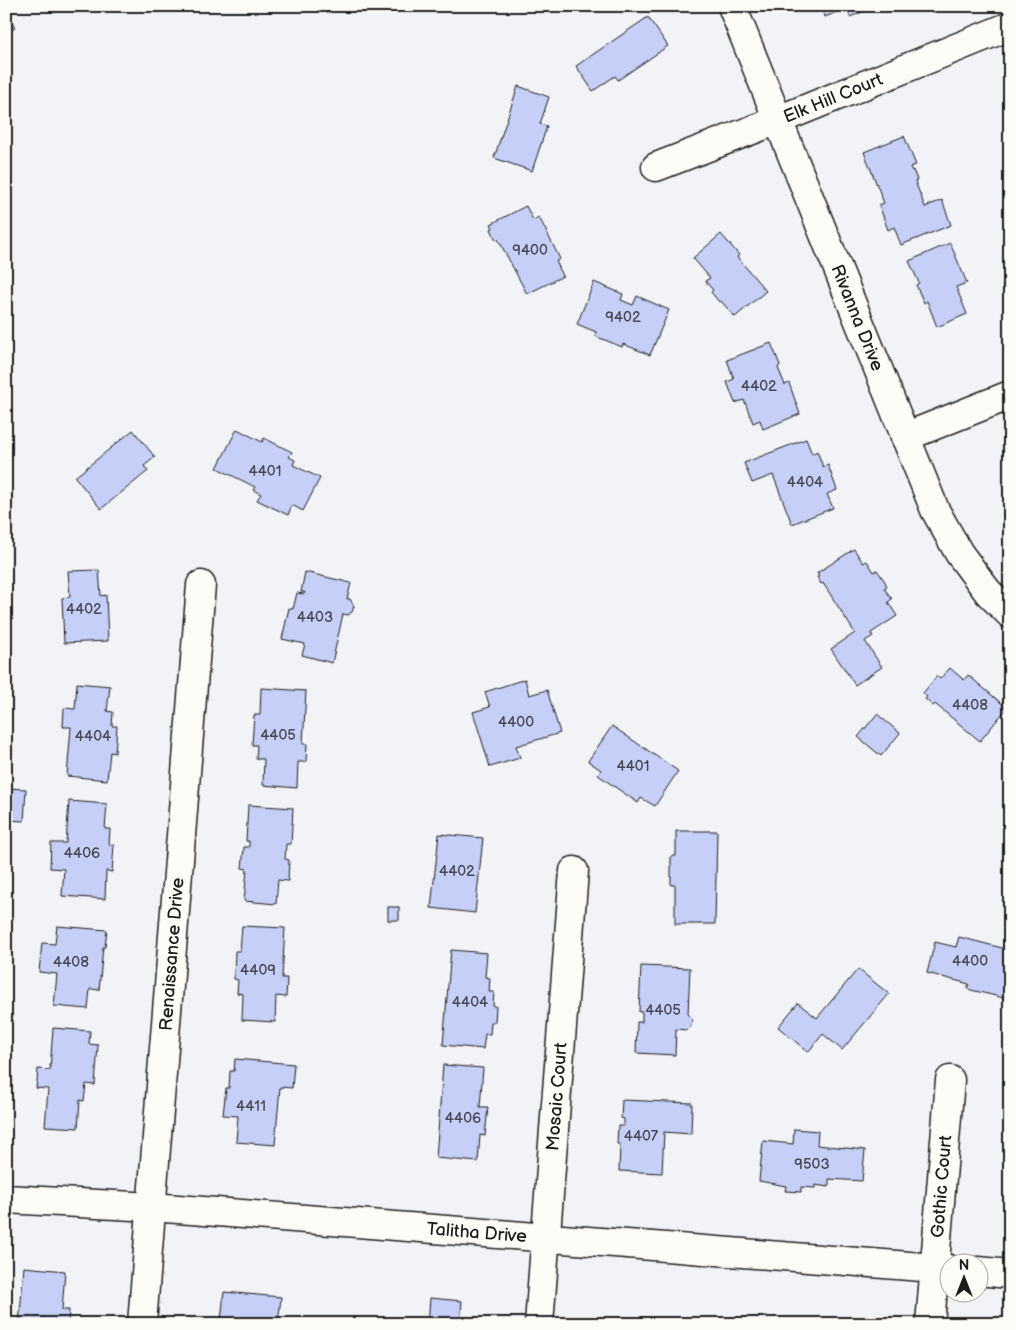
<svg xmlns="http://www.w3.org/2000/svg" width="1016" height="1330" font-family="'Balsamiq Sans',sans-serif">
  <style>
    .building { fill: #c5cff7; stroke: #1c1c1c }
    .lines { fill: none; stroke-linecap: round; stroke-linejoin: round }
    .minor-casing { stroke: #1c1c1c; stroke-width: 31 }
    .minor { stroke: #fdfcf7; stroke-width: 28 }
    .labels { text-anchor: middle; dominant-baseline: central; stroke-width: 4.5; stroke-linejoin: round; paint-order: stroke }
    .number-label { font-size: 15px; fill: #464953 }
    .street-label { font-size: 18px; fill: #1c1c1c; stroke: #fdfcf7 }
  </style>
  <rect width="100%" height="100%" fill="#f2f3f7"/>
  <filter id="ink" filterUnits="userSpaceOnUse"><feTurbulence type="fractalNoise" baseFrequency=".02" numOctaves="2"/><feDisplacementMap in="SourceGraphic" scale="10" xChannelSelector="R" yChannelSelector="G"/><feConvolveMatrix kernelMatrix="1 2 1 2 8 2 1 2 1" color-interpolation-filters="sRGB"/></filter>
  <g filter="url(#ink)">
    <g class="building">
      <polygon points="821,6 877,6 850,17 847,8 825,17"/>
      <polygon points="6,12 15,28 6,33"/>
      <polygon points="648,17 668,46 618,80 615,76 593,91 576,66"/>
      <polygon points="518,86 549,97 540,124 547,126 532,171 494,158"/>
      <polygon points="904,136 916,165 910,167 912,171 913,170 917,180 915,181 925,207 942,200 951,225 901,245 894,227 888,230 879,205 884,203 864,152"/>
      <polygon points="526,206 533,220 539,217 560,259 556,261 563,276 527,294 498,239 496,240 491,229 493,228 491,224"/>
      <polygon points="721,234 739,255 737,257 766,291 735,317 721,301 719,302 711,292 713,290 705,281 710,278 693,258"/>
      <polygon points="950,243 967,283 956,287 967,314 937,327 927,301 924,303 916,285 919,283 909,261"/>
      <polygon points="1010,281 1010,292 1006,294 1002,285"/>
      <polygon points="594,282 623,294 621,300 633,305 637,296 669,310 650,355 623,344 622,347 595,336 596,332 577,324"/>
      <polygon points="771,343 780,365 778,368 785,385 789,383 800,414 763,429 760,420 753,423 744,400 735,403 727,382 734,379 727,360"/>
      <polygon points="237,429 262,442 264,438 292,452 289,457 295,460 293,465 320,478 303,511 292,505 288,515 257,500 261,494 253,490 255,487 217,468"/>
      <polygon points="133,430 155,457 144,466 148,471 101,509 75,477"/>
      <polygon points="806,439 812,454 817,451 823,467 828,465 837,490 827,494 833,508 792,524 773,475 752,483 744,463"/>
      <polygon points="854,549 863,563 867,561 874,572 877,570 884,580 887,586 884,588 892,599 888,602 897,616 871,633 873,636 865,641 882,667 855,685 831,649 855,633 823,583 821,584 817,577 819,576 817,573"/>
      <polygon points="99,570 101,596 106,595 108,641 64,643 62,598 70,597 68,571"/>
      <polygon points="305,572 351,583 347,599 350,599 354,606 352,612 348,615 343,614 332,663 302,655 305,644 282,639 289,608 293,609 297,593 304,594 305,592 301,592"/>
      <polygon points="950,668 964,680 968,675 1007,708 980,741 935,704 933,706 925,699 927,697 923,693 937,676 940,679"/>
      <polygon points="525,679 529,695 547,690 560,733 516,746 520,758 490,767 473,712 490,707 485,692"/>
      <polygon points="77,683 110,686 107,711 113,712 112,726 117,726 115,753 110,752 107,780 67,776 71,727 63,727 64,708 75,709"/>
      <polygon points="261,688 306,691 303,744 307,744 306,762 298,762 297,788 263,785 264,759 256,759 257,745 252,745 254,715 260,715"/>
      <polygon points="877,714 900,733 881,756 858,737"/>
      <polygon points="612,726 678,771 655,806 641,798 638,803 598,775 601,770 588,761"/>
      <polygon points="6,788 26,789 24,821 6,820"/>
      <polygon points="69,801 107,804 105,829 110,829 109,845 114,845 112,872 106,871 105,899 62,896 64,869 50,868 51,843 66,843"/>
      <polygon points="248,805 293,808 291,844 286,844 285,859 289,860 288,881 278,880 276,904 244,901 247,869 242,868 244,847 249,847 249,841 246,841"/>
      <polygon points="676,831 717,831 715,924 675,924 675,885 671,885 671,856 676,856"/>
      <polygon points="439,834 483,838 475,913 431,908"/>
      <rect x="388" y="907" width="11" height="13"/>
      <polygon points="57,926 107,930 105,947 103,947 99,990 90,989 88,1009 54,1006 57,974 39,972 42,943 55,944"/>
      <polygon points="242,926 285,928 282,978 287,978 286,997 276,996 275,1022 242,1020 243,994 237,993 238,980 234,979 235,951 240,951"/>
      <polygon points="959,937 1010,950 1010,974 1004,998 967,989 969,984 927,973 935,942 956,947"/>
      <polygon points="451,950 487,953 485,977 490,978 489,992 494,992 493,1006 496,1006 495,1022 491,1022 490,1034 485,1034 483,1049 443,1045"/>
      <polygon points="641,966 690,968 688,1014 692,1018 691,1026 686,1030 676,1029 675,1055 636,1053 637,1022 642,1022 642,1012 639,1012"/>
      <polygon points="858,969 889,994 842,1050 823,1034 808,1052 778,1027 798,1003 817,1018"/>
      <polygon points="53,1028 90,1031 89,1044 98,1045 95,1085 86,1084 84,1101 80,1100 78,1128 45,1126 48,1089 36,1088 37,1081 38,1069 50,1070"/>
      <polygon points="235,1059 294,1064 292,1088 280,1087 275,1145 236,1142 238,1116 223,1115 226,1088 229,1088 230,1071 234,1071"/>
      <polygon points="443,1065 483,1068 480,1107 488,1107 485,1136 480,1135 478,1162 436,1158"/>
      <polygon points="622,1100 692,1103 691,1134 664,1132 662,1173 619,1171 620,1144 617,1144 618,1126 624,1126 624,1119 621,1118"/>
      <polygon points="794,1129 818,1131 817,1145 865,1150 862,1181 829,1179 829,1187 815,1185 815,1188 801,1187 801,1192 785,1191 786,1186 759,1181 763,1141 793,1144"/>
      <polygon points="24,1267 65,1271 62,1310 69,1310 68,1324 19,1324"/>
      <polygon points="224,1292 281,1297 278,1324 213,1324 213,1320 221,1321"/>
      <polygon points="430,1298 462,1301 460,1324 428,1324"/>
      <polygon points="618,1318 653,1320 653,1324 618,1324"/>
    </g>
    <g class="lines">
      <defs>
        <g id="minor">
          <path id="s1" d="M 732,6 L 935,510 L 959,553 L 988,592 L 1010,614"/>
          <path id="s2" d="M 656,167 L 778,120 L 1010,26"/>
          <polyline points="905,437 1010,395"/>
          <path id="s3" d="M 6,1199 L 152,1207 L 948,1269"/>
          <polyline points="978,1271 1010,1274"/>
          <path id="s4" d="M 142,1324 L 201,585"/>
          <path id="s5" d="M 539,1324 L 574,871"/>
          <path id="s6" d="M 930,1324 L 950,1080"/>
        </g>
      </defs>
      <use href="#minor" class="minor-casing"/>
      <use href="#minor" class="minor"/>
    </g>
  </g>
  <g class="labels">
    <g class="number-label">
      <text x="530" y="250">9400</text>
      <text x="623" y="317">9402</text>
      <text x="759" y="386">4402</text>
      <text x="265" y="471">4401</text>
      <text x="805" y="482">4404</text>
      <text x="84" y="609">4402</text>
      <text x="315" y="617">4403</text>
      <text x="970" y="705">4408</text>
      <text x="516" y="722">4400</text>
      <text x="278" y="735">4405</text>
      <text x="93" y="736">4404</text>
      <text x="633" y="766">4401</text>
      <text x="82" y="853">4406</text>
      <text x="457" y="871">4402</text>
      <text x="970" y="961">4400</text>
      <text x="71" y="962">4408</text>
      <text x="258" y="970">4409</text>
      <text x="470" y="1002">4404</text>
      <text x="663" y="1010">4405</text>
      <text x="251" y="1106">4411</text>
      <text x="463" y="1118">4406</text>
      <text x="641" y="1136">4407</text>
      <text x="812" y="1164">9503</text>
    </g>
    <g class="street-label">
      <text stroke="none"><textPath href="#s2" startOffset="190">Elk Hill Court</textPath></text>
      <text stroke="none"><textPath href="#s1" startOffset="336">Rivanna Drive</textPath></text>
      <text stroke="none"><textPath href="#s4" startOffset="371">Renaissance Drive</textPath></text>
      <text stroke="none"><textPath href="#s5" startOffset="228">Mosaic Court</textPath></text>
      <text stroke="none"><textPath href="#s6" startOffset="138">Gothic Court</textPath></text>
      <text stroke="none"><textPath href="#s3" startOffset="472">Talitha Drive</textPath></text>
    </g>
  </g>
  <rect width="1016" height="1330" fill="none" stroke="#fdfcf7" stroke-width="25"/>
  <rect x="12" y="12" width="991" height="1305" fill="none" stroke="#1c1c1c" stroke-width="2" filter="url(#ink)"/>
  <g transform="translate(964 1278)"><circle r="24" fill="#fdfcf7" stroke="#a3a29f"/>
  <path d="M0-4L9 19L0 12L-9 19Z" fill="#1c1c1c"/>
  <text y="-8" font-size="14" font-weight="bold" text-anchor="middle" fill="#1c1c1c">N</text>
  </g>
</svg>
